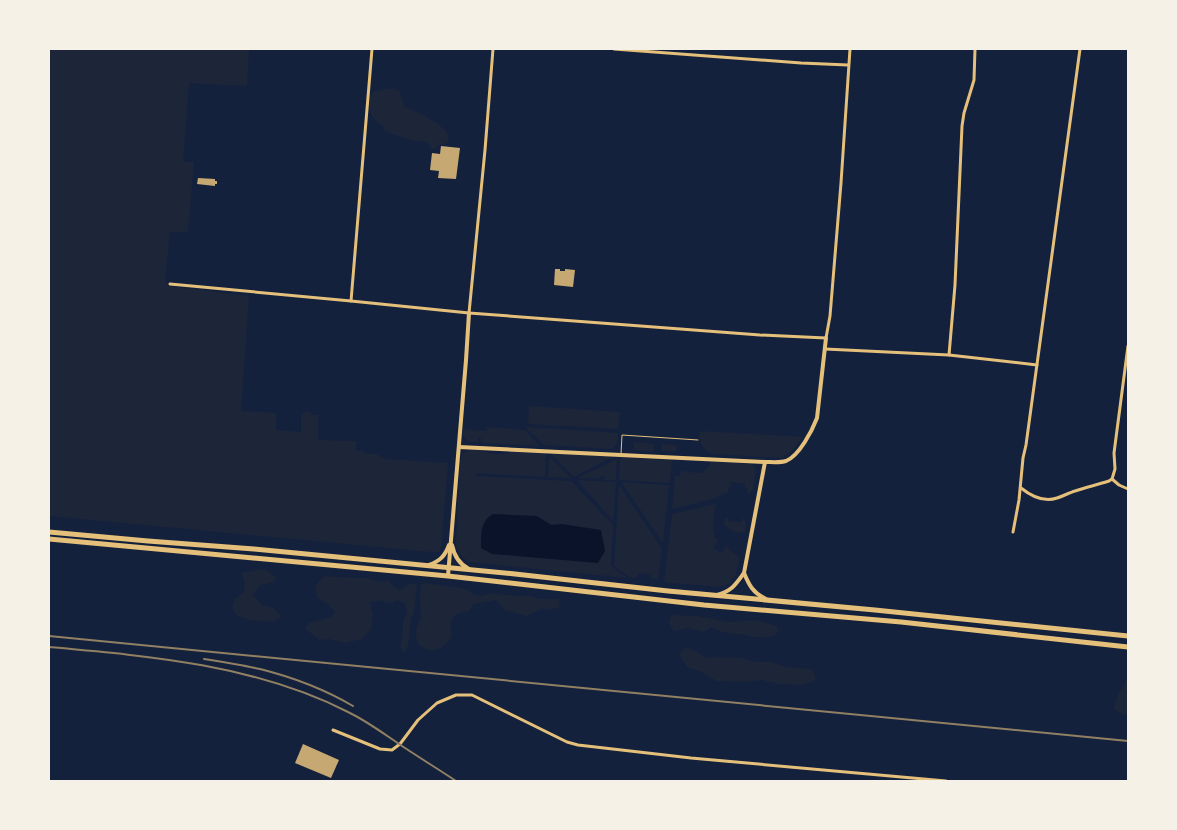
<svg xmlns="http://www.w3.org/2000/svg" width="1177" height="830" font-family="'Playfair Display',serif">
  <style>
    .green { fill: #1d2539 }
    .water { fill: #0b132b }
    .building { fill: #c6a872 }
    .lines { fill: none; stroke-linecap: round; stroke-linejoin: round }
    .service { stroke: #e5c07b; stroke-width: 1 }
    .minor { stroke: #e5c07b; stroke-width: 3 }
    .tertiary { stroke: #e5c07b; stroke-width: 4 }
    .primary { stroke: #e5c07b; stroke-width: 5 }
    .rail { stroke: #918062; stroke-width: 2 }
  </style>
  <rect width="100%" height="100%" fill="#14213d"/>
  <g class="green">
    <polygon points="49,49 249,49 247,86 189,83 183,162 194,162 188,232 170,232 165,281 168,285 177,287 249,296 241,411 276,413 276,430 301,432 301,415 305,412 311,412 311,415 318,415 318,440 356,441 356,451 363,451 365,454 377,454 385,459 448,463 441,550 439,552 431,552 49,516"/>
    <path d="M 385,89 L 394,89 L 399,91 L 405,107 C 418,112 446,124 449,138 L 447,143 L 440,145 L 434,149 L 431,148 L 426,141 L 414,141 L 404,138 L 385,131 C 383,123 379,124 374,119 C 368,112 367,99 373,92 Z"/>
    <polygon points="529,406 620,412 618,429 528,424"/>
    <polygon points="487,427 525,430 540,446 485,443 482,442 481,438 478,438 478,442 469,442 462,434 463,429 486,431"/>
    <polygon points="527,427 618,433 617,443 612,449 544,445 527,429"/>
    <path d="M 700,431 L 803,437 L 793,450 L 782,458 L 711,454 C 703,449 697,440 700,431 Z"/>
    <polygon points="634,442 654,444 653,452 634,450"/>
    <polygon points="662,444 677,445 676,452 662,451"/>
    <path d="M 468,450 L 479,450 L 493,454 L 504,454 L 512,452 L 544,453 L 546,454 L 545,477 L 477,473 L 476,476 L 571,481 L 576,486 L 613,525 L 611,566 L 627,578 L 469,562 C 461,557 458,552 456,543 L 460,461 L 462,454 Z"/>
    <polygon points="550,453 614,456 574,477"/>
    <polygon points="549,456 571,478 548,477"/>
    <polygon points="620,457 672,460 670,483 619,480"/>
    <polygon points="617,459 616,480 605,480 605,477 600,476 599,479 577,478"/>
    <polygon points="711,461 751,464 755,467 756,471 753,489 750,493 747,494 748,488 745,488 745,484 731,482 731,487 728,487 728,493 724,493 716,498 672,509 675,476 680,476 681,470 688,472 702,473 709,466"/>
    <polygon points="577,480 616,482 613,521"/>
    <polygon points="621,482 669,485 663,543"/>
    <polygon points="619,485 662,549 658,579 651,579 651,575 638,573 637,578 629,577 614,566"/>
    <path d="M 716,504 C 714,515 710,532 718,541 L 713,548 L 722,553 L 726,546 L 735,555 L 740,556 L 736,574 L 729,584 L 720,587 L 664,582 L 672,514 Z"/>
    <path d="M 727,517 L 728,517 L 728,521 L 742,522 L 743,517 L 746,523 L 745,532 C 737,535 728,529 723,523 L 725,518 Z"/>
    <polygon points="265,569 277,578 271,583 260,585 253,595 262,605 274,608 281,616 273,622 250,620 237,616 232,608 235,599 244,592 245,582 241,573"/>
    <path d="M 324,576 L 351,578 L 368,578 L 379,582 L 388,581 L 400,591 C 404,586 407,584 414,583 L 417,585 L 414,612 L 411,618 L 408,646 L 404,653 L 400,646 L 403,632 L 403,623 L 407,612 L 405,603 L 397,600 C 391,604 389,603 382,601 C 379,600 374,601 370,602 L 371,607 L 373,616 L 371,629 L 362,639 L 345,643 L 329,639 L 320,640 L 305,629 L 309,623 L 332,617 L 335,612 L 328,604 L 317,597 L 315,586 Z"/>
    <path d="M 425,583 L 466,589 L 475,595 L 481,596 L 492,593 L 514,596 L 531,596 L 540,599 L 558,599 L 560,607 L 549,610 L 543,608 L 527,616 L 504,610 L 496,600 L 473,604 L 469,611 L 456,614 L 450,624 L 452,636 C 447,644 440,651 430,650 C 426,650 421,646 418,644 C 416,638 415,631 418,624 C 420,620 420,622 421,617 C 421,606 418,596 421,585 Z"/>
    <path d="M 671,615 L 698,616 L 730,622 L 756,620 L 777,626 L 778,632 C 770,642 750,635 739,634 C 735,634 731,634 727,633 C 722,632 716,629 712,627 L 704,632 L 687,628 L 674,631 L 669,624 Z"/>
    <polygon points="686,647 699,653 706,658 718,657 741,658 756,662 772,662 785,667 812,669 816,678 812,682 801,685 781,684 761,680 745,682 716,681 704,673 687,667 679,654"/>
    <polygon points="1128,675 1128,716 1117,712 1114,708 1119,692 1123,688"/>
  </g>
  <path class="water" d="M 493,514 L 537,516 L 551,525 L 562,524 L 601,530 L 605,551 L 598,563 L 492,554 L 481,548 C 481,535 480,521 493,514 Z"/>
  <g class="building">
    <polygon points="441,146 460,148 456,179 438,178 439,171 430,170 432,153 440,154"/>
    <polygon points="198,178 215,179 215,181 217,181 217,184 215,184 215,186 197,184"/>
    <polygon points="555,269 560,269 560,271 565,271 565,269 575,270 573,287 554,285"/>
    <polygon points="303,744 339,760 331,778 295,763"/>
  </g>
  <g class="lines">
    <polyline class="service" points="621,454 622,435 698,440"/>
    <g class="minor">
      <polyline points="614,49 801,63 848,65"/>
      <polyline points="170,284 351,301 469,313 760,335 826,338 830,316 841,183 850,49"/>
      <polyline points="351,301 372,49"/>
      <polyline points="469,313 485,150 493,49"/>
      <polyline points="825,349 949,355 1037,365"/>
      <polyline points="949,355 955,285 962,126 964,113 974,80 975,49"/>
      <polyline points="1112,479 1115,469 1114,453 1128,346"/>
      <polyline points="1112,479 1119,485 1128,489"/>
      <path d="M 1021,488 C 1031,496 1043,503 1057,498 C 1063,496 1069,493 1075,491 C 1086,487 1097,485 1109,481 L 1112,479"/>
      <polyline points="1013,532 1019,500 1023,458 1026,445 1080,49"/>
      <polyline points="333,730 380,749 392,750 400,744 418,720 437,703 456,695 472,695 567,742 578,745 691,758 946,781"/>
    </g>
    <g class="tertiary">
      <path d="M 459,447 L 765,462 C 772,462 780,463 786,461 C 799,456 812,431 817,418 L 826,338"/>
      <path d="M 452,545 C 454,555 459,564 469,569"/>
      <path d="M 429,565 C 440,561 445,556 449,545"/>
      <path d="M 744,573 C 749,585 753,593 766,599"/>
      <polyline points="448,576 466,360 469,313"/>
      <path d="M 717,595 C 732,591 735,585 744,573 L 765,462"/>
    </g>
    <g class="primary">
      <polyline points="49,532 148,541 254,549 515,574 668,591 875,610 1128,636"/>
      <polyline points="49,539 448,576 704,605 901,622 1128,647"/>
    </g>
    <g class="rail">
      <polyline points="49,636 1128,741"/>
      <path d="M 49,647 C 150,656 256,665 348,712 C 367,721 384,734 402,746 C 420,758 438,769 456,781"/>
      <path d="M 204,659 C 223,662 242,665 260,669 C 292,677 324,689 353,706"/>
    </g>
  </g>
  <rect width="1177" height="830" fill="none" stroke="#f6f1e7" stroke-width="100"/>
</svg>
